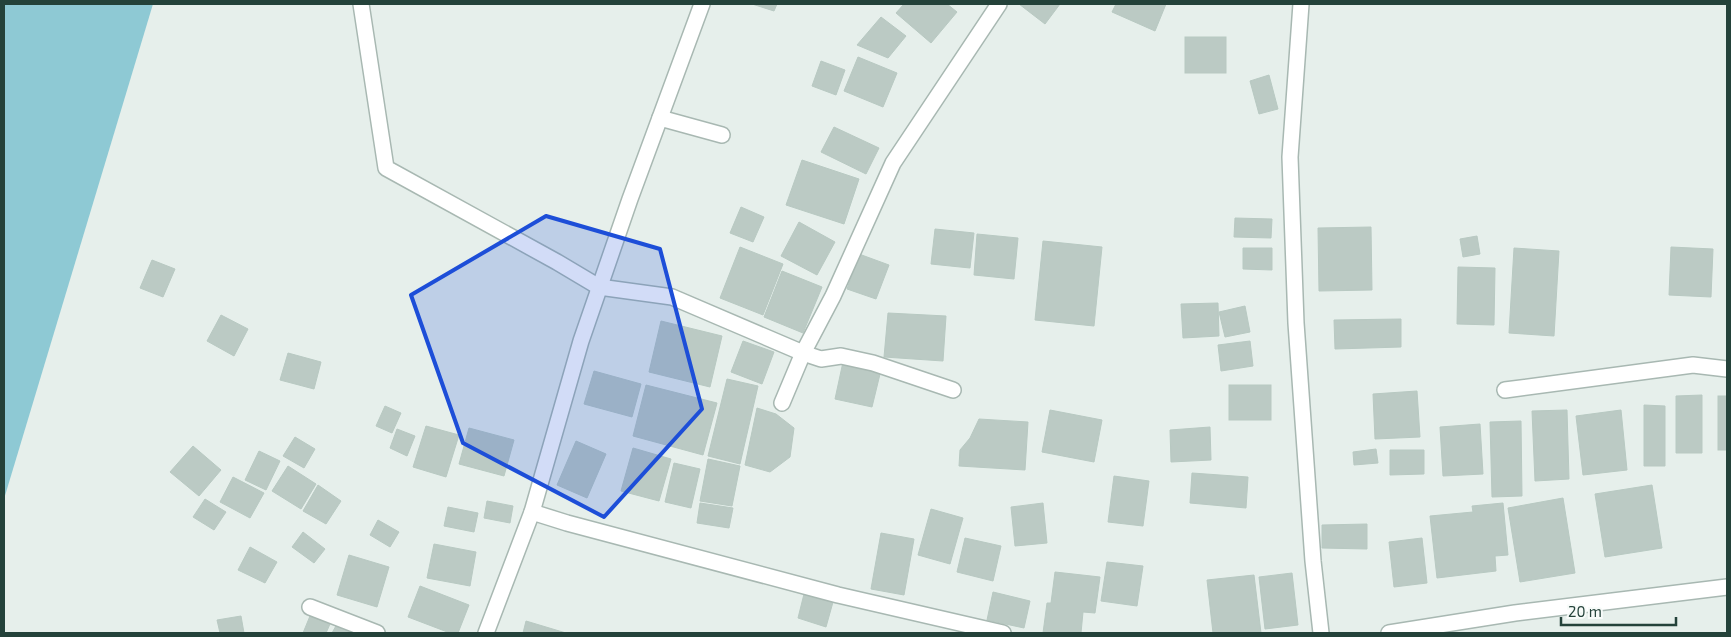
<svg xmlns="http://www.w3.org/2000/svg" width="1731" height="637" font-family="'Exo 2',sans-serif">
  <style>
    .water { fill: #8ec9d4 }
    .building { fill: #bbcac4; stroke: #b8c9c2 }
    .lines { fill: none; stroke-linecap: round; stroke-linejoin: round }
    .minor-casing { stroke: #a8b8b2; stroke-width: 18 }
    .minor { stroke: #fff; stroke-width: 15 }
    .marked { fill: #1d4ed8; fill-opacity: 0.2; stroke: #1d4ed8; stroke-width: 4; stroke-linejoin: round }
  </style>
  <rect width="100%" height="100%" fill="#e6efeb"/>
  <polygon class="water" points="4,4 153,4 4,499"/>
  <g class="building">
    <polygon points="752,4 777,4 774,11"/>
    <polygon points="904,4 947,4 957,12 931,43 896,13"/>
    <polygon points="1019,4 1060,4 1045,24"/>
    <polygon points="1116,4 1166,4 1155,31 1112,12"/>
    <polygon points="881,17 906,36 888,58 857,45"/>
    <rect x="1185" y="37" width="41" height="36"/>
    <polygon points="858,57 897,73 883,107 844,91"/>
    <polygon points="821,61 845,70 836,95 812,86"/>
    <polygon points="1269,75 1278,109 1259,114 1250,81"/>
    <polygon points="834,127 879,148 866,174 821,152"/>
    <polygon points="802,160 859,179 844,224 786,205"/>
    <polygon points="741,207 764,217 753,242 730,233"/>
    <polygon points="1235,218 1272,219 1271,238 1234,237"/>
    <polygon points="799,222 835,242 817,275 781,256"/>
    <polygon points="1371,227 1372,290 1319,291 1318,228"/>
    <polygon points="935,229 974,233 970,268 931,264"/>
    <polygon points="977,234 1018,238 1014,279 974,275"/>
    <polygon points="1477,236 1480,254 1463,257 1460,239"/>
    <polygon points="1043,241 1102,247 1094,326 1035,320"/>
    <polygon points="740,247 783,264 763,315 720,298"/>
    <polygon points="1671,247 1713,249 1711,297 1669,295"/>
    <polygon points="1243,248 1272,248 1272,270 1243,269"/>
    <polygon points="1514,248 1559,251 1554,336 1509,333"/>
    <polygon points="859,254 889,265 876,299 847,289"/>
    <polygon points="152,260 175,269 163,297 140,288"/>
    <polygon points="1458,267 1495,268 1494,325 1457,324"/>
    <polygon points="782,271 822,287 803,333 764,317"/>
    <polygon points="1218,303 1219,336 1183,338 1181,304"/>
    <polygon points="1245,306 1250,332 1225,337 1219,312"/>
    <polygon points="888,313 946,316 943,361 884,357"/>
    <polygon points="221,315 248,329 234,356 207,341"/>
    <polygon points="1401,319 1401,347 1335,349 1334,320"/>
    <polygon points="661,321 722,336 710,387 649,372"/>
    <polygon points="743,341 774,352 762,384 731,372"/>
    <polygon points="1250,341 1253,366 1221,371 1218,345"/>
    <polygon points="288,353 321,362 314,389 280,380"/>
    <polygon points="843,362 881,370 872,407 835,399"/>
    <polygon points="594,371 641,384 632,417 584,404"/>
    <polygon points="727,379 758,386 740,464 708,456"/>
    <polygon points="646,385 717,403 703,455 633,436"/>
    <rect x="1229" y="385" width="42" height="35"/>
    <polygon points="1417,391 1420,437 1375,439 1373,394"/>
    <polygon points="1702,395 1702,453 1676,453 1676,396"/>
    <rect x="1718" y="396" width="9" height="54"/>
    <polygon points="1644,405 1665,406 1665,466 1644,466"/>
    <polygon points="385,406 401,413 392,433 376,426"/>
    <polygon points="757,408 776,414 794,428 790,457 770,472 745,465"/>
    <polygon points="1050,410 1102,420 1094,462 1042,452"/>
    <polygon points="1567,410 1569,479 1535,481 1532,411"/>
    <polygon points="1621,410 1627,470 1583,475 1576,416"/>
    <polygon points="979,419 1028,422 1025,470 959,466 960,450 970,438"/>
    <polygon points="1521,421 1522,496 1492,497 1490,422"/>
    <polygon points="1480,424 1483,474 1443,476 1440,427"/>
    <polygon points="426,426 459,435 446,477 413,467"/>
    <polygon points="1210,427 1211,460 1171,462 1170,430"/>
    <polygon points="469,428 514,440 504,476 459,464"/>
    <polygon points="397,429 415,436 407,456 390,448"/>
    <polygon points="295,437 315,449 304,468 283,456"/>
    <polygon points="576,441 606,454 587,498 557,485"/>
    <polygon points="193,446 221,470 199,496 170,472"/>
    <polygon points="633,448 671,459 659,501 621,491"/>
    <polygon points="1376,449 1378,463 1354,465 1353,452"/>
    <polygon points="1390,450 1424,450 1424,474 1390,475"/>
    <polygon points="259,451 280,461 266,490 245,480"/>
    <polygon points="708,459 740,466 732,506 700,501"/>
    <polygon points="674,463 700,469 691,508 665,502"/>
    <polygon points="288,466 316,484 301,509 272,491"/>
    <polygon points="1192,473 1248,477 1246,508 1190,503"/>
    <polygon points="1114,476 1149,481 1143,526 1108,522"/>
    <polygon points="233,477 264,493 250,518 220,502"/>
    <polygon points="318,485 341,501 326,524 303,511"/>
    <polygon points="1652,485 1662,548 1605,557 1595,494"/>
    <polygon points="1563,498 1575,573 1520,582 1508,508"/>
    <polygon points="205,499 226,512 214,530 193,517"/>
    <polygon points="487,501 513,506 510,523 484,518"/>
    <polygon points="700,503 733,508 729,528 697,523"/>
    <polygon points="1043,503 1047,543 1015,546 1011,507"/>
    <polygon points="1503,503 1508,555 1495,556 1496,571 1437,578 1430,516 1473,512 1472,506"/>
    <polygon points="448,507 478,513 474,532 444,526"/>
    <polygon points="931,509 963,518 950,564 918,555"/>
    <polygon points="378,520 399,532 390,547 370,535"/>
    <polygon points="1367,524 1367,549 1322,548 1322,525"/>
    <polygon points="303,532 325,549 314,563 292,547"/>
    <polygon points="881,533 914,539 904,595 871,589"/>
    <polygon points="965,538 1001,546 993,581 957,572"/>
    <polygon points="1422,538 1427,583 1394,587 1389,542"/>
    <polygon points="434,544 476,552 470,586 427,578"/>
    <polygon points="250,547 277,562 265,583 238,570"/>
    <polygon points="349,555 389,567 377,607 337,595"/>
    <polygon points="1107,562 1143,566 1137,606 1101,601"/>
    <polygon points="1055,572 1100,577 1095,613 1083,612 1081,633 1043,633 1047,603 1051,603"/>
    <polygon points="1292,573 1298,625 1265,629 1259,577"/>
    <polygon points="1254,575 1261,633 1213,633 1207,580"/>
    <polygon points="420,586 469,605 458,633 450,633 408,617"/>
    <polygon points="993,592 1030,601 1024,628 987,620"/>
    <polygon points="804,594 833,602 826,627 798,618"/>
    <polygon points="241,616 244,633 220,633 217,620"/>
    <polygon points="310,616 330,624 326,633 303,633"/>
    <polygon points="526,621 566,633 523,633"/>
    <polygon points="337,624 353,633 332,633"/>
  </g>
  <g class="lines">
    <defs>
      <g id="minor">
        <polyline points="361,4 386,168 557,262 599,287 672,297 803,353 821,359 841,356 873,363 953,390"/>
        <polyline points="702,4 630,199 581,341 532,512 567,523 838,595 1003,633"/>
        <polyline points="1301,4 1290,157 1296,323 1313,561 1321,633"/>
        <polyline points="660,118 722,135"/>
        <polyline points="1505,390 1693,365 1727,369"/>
        <polyline points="782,403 803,353 833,296 893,163 999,4"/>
        <polyline points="310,607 377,633"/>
        <polyline points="486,633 532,512"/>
        <polyline points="1389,633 1515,613 1727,587"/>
      </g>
    </defs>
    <use href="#minor" class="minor-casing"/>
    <use href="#minor" class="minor"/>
  </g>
  <path class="marked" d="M 546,216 L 660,249 L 702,409 L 604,517 L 463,443 L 411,295 Z"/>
  <rect width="1731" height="637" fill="none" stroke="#24423a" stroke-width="10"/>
  <path d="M1561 617v8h115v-8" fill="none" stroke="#24423a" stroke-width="2.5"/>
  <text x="1568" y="617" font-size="15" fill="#24423a" stroke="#f7fbf9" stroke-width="4" paint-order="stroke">20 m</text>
</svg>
